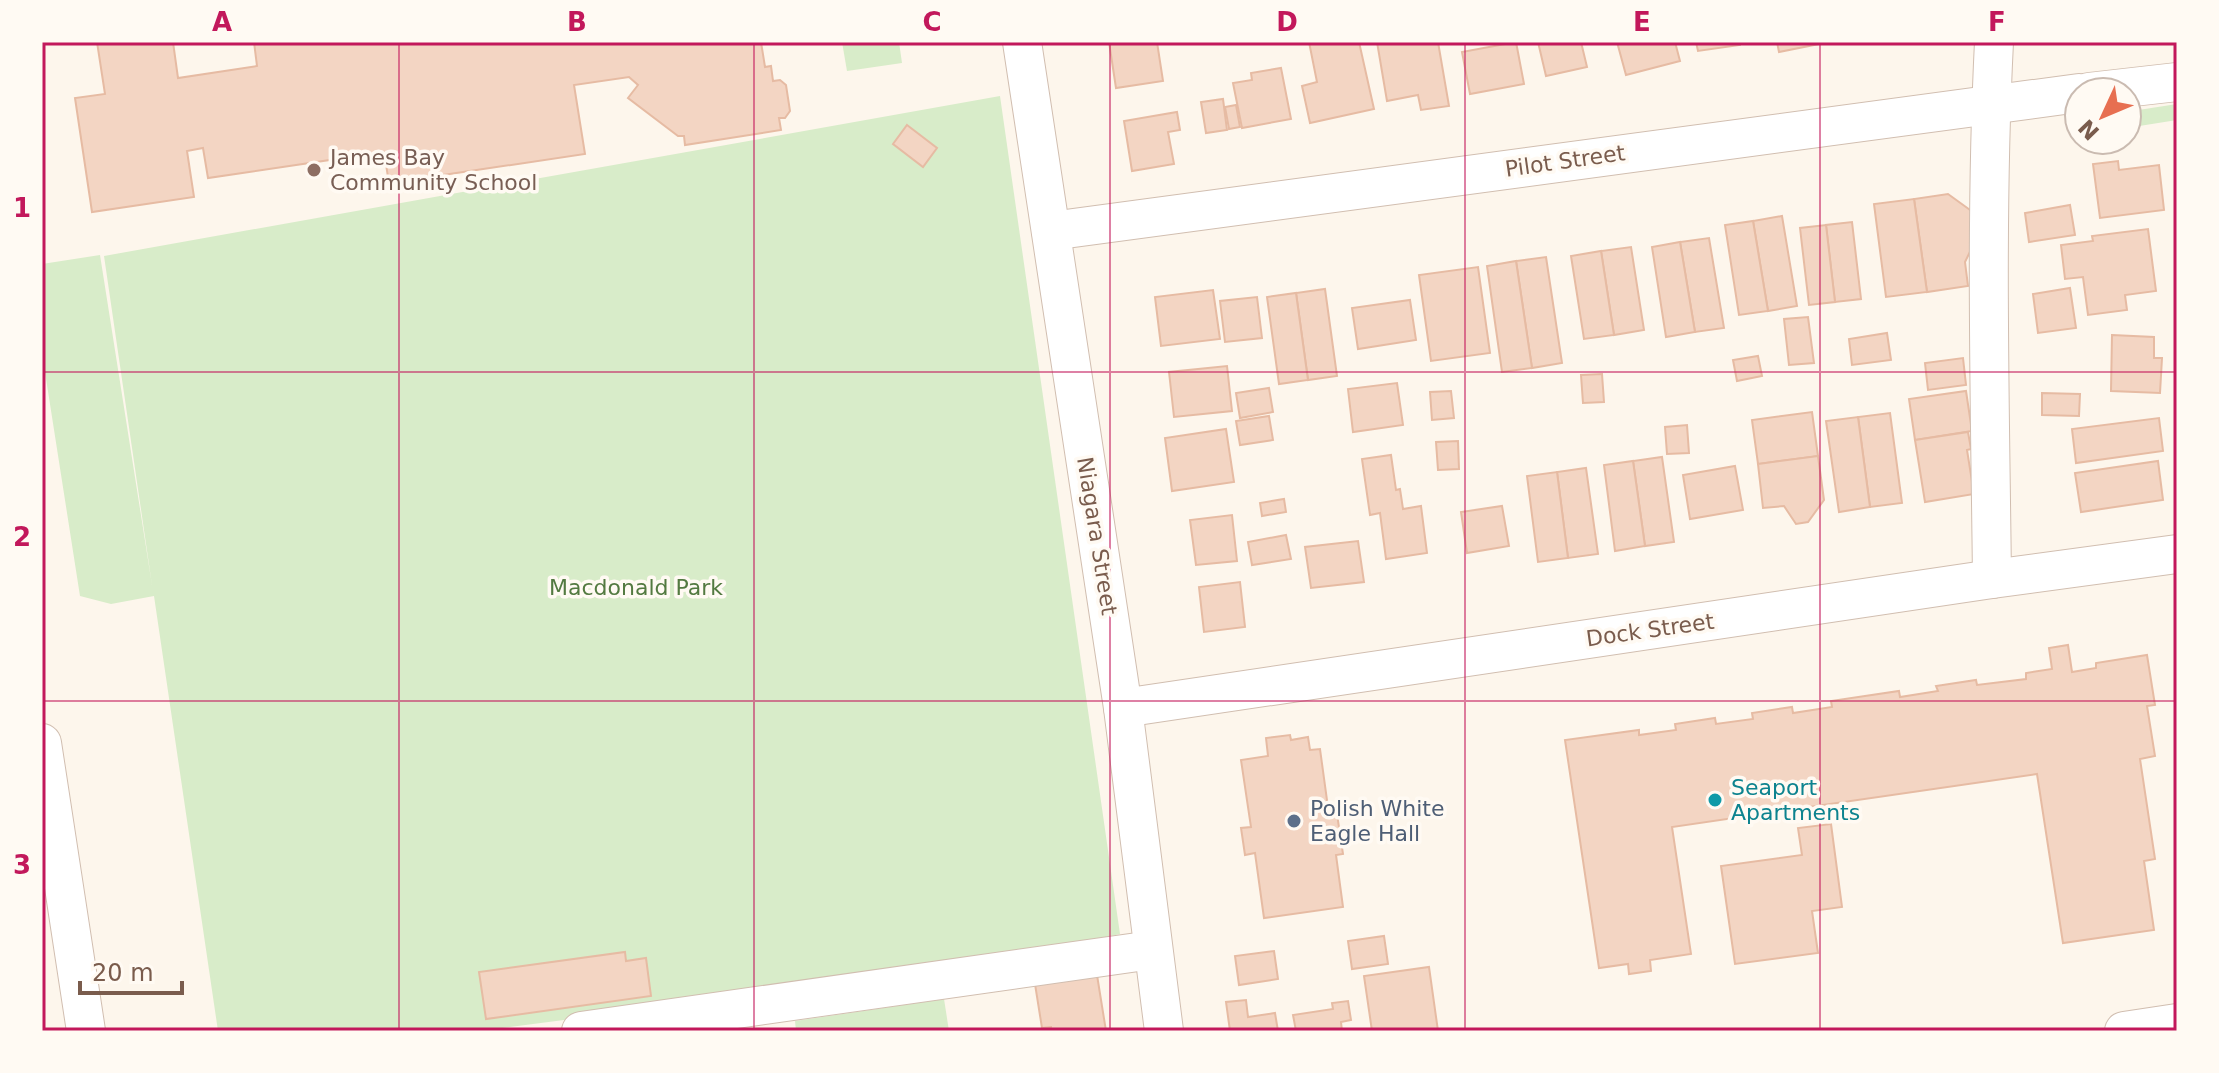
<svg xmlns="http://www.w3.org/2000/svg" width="2219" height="1073" font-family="'DejaVu Sans',sans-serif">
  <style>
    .green { fill: #d8ecc9 }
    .building { fill: #f3d5c3; stroke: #e6bba3; stroke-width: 2 }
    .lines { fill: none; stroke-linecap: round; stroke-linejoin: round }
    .minor-casing { stroke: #d1beb0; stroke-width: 40 }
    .minor { stroke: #fff; stroke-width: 38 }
    .grid { fill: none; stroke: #c2185b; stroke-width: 2; stroke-opacity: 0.55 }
    .education-dot { fill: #8d6e63; stroke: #fffaf3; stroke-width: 3 }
    .culture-dot { fill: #0f9aa8; stroke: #fffaf3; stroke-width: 3 }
    .service-dot { fill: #5c6f8a; stroke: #fffaf3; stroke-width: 3 }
    .labels { text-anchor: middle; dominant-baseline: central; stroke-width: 7; stroke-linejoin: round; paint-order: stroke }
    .education-label { font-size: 22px; fill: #785e54; stroke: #fffaf3; text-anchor: start }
    .street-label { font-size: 22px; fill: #7a5c4d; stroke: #fffaf3 }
    .park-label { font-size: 22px; fill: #537a41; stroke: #fffaf3 }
    .culture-label { font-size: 22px; fill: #0d838f; stroke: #fffaf3; text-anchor: start }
    .service-label { font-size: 22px; fill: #4e5e75; stroke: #fffaf3; text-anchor: start }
    .neatline { fill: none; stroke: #c2185b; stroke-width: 3 }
    .grid-label { font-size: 26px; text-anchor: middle; font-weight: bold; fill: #c2185b }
  </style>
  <rect width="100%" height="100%" fill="#fdf6ec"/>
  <g class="green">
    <polygon points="842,42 899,42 902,63 847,71"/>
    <polygon points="1000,96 1120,934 962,968 480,1031 218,1031 154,596 111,604 80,596 42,353 42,264 100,255 152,585 104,256"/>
    <polygon points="2177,104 2177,120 2133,127 2132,111"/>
    <polygon points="944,999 949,1031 796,1031 795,1021"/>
  </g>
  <g class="building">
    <polygon points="97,42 173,42 178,78 257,66 254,42 761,42 765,67 771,66 773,81 780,80 786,85 790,111 785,118 779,118 781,130 685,145 684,136 678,136 628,98 638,85 629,77 574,85 585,154 389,183 384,152 208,178 203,148 187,151 194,197 92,212 75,98 105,94"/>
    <polygon points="1109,42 1157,42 1163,81 1116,88"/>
    <polygon points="1309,42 1359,42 1374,109 1310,123 1302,86 1317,82"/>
    <polygon points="1377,42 1438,42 1449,106 1421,110 1418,95 1387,101"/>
    <polygon points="1516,42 1524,84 1470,94 1462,52"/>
    <polygon points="1538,42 1581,42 1587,67 1546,76"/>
    <polygon points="1617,42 1675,42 1680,61 1626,75"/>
    <polygon points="1696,42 1740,42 1740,45 1698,51"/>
    <polygon points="1777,42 1829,42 1779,52"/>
    <polygon points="1281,68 1291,119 1242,128 1233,83 1252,80 1251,73"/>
    <polygon points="1223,99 1227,130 1206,133 1201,102"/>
    <polygon points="1236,105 1240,127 1229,129 1225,107"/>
    <polygon points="1177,112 1180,130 1168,132 1174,164 1132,171 1124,121"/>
    <polygon points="907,125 937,148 923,167 893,144"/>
    <polygon points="2118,161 2119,170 2159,165 2164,210 2100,218 2093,164"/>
    <polygon points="1948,194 1977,215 1980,231 1965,262 1968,286 1927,292 1914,199"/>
    <polygon points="1914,199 1927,292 1886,297 1874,204"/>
    <polygon points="2070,205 2075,235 2029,242 2025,213"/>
    <polygon points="1782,216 1797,306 1768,311 1753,221"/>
    <polygon points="1753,221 1768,311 1739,315 1725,225"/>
    <polygon points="1852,222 1861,299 1835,302 1826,225"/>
    <polygon points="1826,225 1835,302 1809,305 1800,228"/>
    <polygon points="2148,229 2156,291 2125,295 2127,310 2088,315 2083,277 2065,279 2061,245 2093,241 2092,236"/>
    <polygon points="1709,238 1724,328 1695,332 1680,242"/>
    <polygon points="1680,242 1695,332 1666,337 1652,247"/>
    <polygon points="1631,247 1644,330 1614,335 1601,251"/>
    <polygon points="1601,251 1614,335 1584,339 1571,256"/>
    <polygon points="1546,257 1562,363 1532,368 1516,261"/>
    <polygon points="1516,261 1532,368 1502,372 1487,266"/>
    <polygon points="1478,267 1490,353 1431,361 1419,275"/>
    <polygon points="2070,288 2076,328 2038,333 2033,294"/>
    <polygon points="1325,289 1337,376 1308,380 1296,293"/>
    <polygon points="1213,290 1220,339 1161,346 1155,297"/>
    <polygon points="1296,293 1308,380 1279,384 1267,297"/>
    <polygon points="1257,297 1262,338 1225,342 1220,301"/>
    <polygon points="1410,300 1416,340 1358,349 1352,308"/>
    <polygon points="1808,317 1814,363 1789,365 1784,319"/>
    <polygon points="1887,333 1891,360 1852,365 1849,339"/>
    <polygon points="2112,335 2154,337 2154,358 2162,358 2160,393 2111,391"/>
    <polygon points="1758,356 1762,376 1737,381 1733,360"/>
    <polygon points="1963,358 1966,385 1928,390 1925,363"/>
    <polygon points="1227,366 1232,411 1174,417 1169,372"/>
    <polygon points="1602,374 1604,402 1583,403 1581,375"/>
    <polygon points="1397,383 1403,425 1353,432 1348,389"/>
    <polygon points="1269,388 1273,412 1240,418 1236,393"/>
    <polygon points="1451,391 1454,418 1432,420 1430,392"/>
    <polygon points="1966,391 1972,431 1915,440 1909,399"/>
    <polygon points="2042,393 2080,394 2079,416 2042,415"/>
    <polygon points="1812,412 1818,456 1758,464 1752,420"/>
    <polygon points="1890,413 1902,503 1870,507 1858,417"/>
    <polygon points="1269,416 1273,440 1240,445 1236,421"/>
    <polygon points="1858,417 1870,507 1839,512 1826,421"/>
    <polygon points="2159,418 2163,451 2076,463 2072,429"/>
    <polygon points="1687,425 1689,453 1667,454 1665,427"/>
    <polygon points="1226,429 1234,482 1172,491 1165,438"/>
    <polygon points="1968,432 1971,449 1967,450 1974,494 1925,502 1915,440"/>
    <polygon points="1458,441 1459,469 1438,470 1436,442"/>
    <polygon points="1391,455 1396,490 1400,489 1403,509 1421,506 1427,553 1386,559 1380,513 1370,515 1362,459"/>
    <polygon points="1818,456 1824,500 1808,522 1796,524 1784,506 1763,508 1758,464"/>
    <polygon points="1662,457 1674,542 1645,546 1633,461"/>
    <polygon points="1633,461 1645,546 1615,551 1604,465"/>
    <polygon points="2158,461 2163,500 2081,512 2075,473"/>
    <polygon points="1735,466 1743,510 1690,519 1683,475"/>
    <polygon points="1586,468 1598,554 1568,558 1557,472"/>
    <polygon points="1557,472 1568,558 1538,562 1527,476"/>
    <polygon points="1284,499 1286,512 1262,516 1260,503"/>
    <polygon points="1502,506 1509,546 1467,553 1461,512"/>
    <polygon points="1232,515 1237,561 1196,565 1190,520"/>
    <polygon points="1286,535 1291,559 1252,565 1248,542"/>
    <polygon points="1358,541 1364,582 1311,588 1305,547"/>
    <polygon points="1240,582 1245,627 1204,632 1199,587"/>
    <polygon points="2068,645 2072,672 2096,668 2096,663 2147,655 2155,705 2147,706 2155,756 2140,759 2155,859 2144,861 2154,930 2063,943 2037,774 1672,827 1691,954 1650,960 1651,971 1629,974 1628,964 1599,968 1565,740 1639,730 1639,735 1676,730 1675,724 1715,718 1716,724 1753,719 1752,713 1792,707 1793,713 1832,707 1831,701 1899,691 1900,697 1938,691 1936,686 1976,680 1977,685 2026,679 2026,673 2052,669 2049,648"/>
    <polygon points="1290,735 1291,740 1308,737 1310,750 1320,749 1329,815 1337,814 1343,854 1336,855 1343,907 1264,918 1255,853 1245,855 1241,828 1251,827 1241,760 1268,756 1266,738"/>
    <polygon points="1831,824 1842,907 1812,911 1818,953 1735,964 1721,866 1802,855 1798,828"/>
    <polygon points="1384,936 1388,964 1352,969 1348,941"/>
    <polygon points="1274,951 1278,979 1239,985 1235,956"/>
    <polygon points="625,952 626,961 646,958 651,996 486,1019 479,972"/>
    <polygon points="1429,967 1438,1031 1372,1031 1364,976"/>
    <polygon points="1097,975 1106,1031 1051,1031 1051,1027 1042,1028 1035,984"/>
    <polygon points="1246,1000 1248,1017 1275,1013 1278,1031 1230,1031 1226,1002"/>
    <polygon points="1348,1001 1351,1020 1341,1022 1342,1031 1296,1031 1293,1015 1333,1009 1332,1003"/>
  </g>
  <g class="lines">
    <defs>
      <g id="minor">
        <polyline points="1022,42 1123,708 1164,1031"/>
        <polyline points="2089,92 2177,82"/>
        <polyline points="1051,231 2079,93"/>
        <path d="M 1992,579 C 1990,400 1985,220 1994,42"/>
        <polyline points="1123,708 1992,579 2177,554"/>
        <polyline points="42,743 86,1031"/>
        <polyline points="581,1031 1152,950"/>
        <polyline points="2124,1031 2177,1023"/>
      </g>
    </defs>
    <use href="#minor" class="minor-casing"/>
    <use href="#minor" class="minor"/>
  </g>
  <path class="grid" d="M 399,42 L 399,1031M 754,42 L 754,1031M 1110,42 L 1110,1031M 1465,42 L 1465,1031M 1820,42 L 1820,1031M 42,372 L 2177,372M 42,701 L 2177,701"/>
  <circle class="education-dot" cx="314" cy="170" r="8"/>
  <circle class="culture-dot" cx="1715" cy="800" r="8"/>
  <circle class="service-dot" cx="1294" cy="821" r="8"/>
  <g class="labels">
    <g class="education-label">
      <text x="330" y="157">James Bay<tspan x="330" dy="25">Community School</tspan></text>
    </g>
    <g class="street-label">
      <text transform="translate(1565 161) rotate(-8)">Pilot Street</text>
      <text transform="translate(1097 536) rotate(81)">Niagara Street</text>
      <text transform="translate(1650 630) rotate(-8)">Dock Street</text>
    </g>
    <g class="park-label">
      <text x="636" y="587">Macdonald Park</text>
    </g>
    <g class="culture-label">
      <text x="1731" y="787">Seaport<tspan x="1731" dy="25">Apartments</tspan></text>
    </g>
    <g class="service-label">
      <text x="1310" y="808">Polish White<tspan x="1310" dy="25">Eagle Hall</tspan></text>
    </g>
  </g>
  <rect width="2219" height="1073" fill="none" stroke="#fffaf3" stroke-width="88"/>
  <g transform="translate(2103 116) rotate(226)"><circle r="38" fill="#fffaf3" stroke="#cabbb1" stroke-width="2"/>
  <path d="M0-6L14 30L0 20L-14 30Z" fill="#e76f51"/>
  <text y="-12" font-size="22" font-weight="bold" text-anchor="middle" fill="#7a5c4d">N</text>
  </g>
  <path d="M80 981v12h102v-12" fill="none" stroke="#7a5c4d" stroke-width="4"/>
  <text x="92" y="981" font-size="24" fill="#7a5c4d" stroke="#fffaf3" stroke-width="6" paint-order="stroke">20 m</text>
  <rect x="44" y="44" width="2131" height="985" class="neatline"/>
  <g class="grid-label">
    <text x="222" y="31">A</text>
    <text x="577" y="31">B</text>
    <text x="932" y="31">C</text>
    <text x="1287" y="31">D</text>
    <text x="1642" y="31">E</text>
    <text x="1997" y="31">F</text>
    <text x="22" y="217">1</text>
    <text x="22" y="546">2</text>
    <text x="22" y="874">3</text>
  </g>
</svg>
